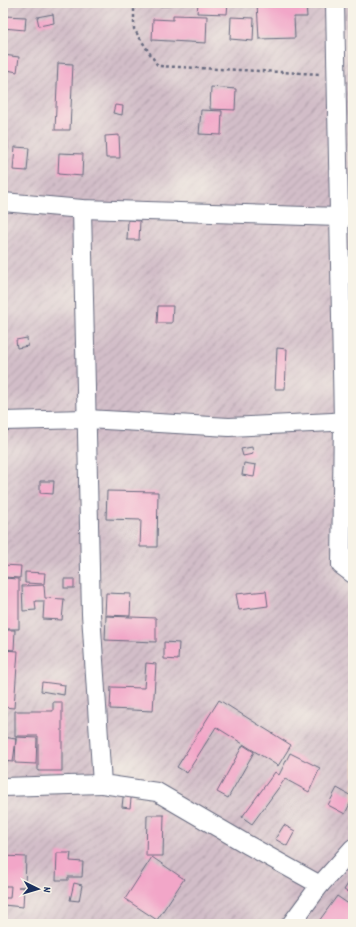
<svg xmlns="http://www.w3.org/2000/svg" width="356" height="927" font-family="Dekko,sans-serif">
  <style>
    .industrial { fill: url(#industrial-furrows) }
    .building { fill: #f2a6c8 }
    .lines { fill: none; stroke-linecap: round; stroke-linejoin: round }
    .minor-casing { stroke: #676a7f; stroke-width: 20 }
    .path { stroke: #676a7f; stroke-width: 2.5; stroke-dasharray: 3 3; stroke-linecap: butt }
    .minor { stroke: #fff; stroke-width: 18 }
  </style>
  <defs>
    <pattern id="industrial-furrows" width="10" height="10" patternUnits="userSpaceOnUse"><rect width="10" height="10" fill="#d2bdc8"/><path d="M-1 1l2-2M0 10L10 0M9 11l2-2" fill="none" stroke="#aa9aa6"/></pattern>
  </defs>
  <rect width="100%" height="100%" fill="#f7f3e8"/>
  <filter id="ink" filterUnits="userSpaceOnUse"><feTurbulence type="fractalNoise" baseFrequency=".025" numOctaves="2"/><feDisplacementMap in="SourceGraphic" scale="8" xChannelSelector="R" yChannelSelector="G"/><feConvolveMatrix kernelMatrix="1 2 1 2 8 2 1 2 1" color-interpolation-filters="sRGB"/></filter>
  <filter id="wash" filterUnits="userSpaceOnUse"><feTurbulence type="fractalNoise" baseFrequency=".012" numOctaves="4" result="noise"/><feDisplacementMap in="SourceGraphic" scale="16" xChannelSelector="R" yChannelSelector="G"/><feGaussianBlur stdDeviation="0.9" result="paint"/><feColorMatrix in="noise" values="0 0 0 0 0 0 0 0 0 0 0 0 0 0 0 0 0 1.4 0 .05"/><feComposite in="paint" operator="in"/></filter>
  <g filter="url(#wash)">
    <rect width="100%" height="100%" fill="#f3d9bb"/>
    <rect class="industrial" x="3" y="3" width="350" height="921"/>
    <g id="blocks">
      <g class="building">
        <rect x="155" y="3" width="14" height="3"/>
        <polygon points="198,3 228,3 227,14 197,13"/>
        <polygon points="257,3 306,3 307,17 294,17 295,38 259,39"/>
        <polygon points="53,14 54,23 39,26 37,17"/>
        <polygon points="173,15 207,16 206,43 152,40 153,19 173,20"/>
        <polygon points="3,16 26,17 25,30 3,28"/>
        <polygon points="231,17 254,18 253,41 230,39"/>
        <polygon points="3,55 19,57 17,72 3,69"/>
        <polygon points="58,63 73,64 70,130 55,130"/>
        <polygon points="211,87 236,89 235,110 210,109"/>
        <polygon points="115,105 123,106 122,115 113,113"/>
        <polygon points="201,110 222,111 221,135 199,134"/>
        <polygon points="3,123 7,123 8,149 3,149"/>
        <polygon points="119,135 120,158 106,158 105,136"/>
        <polygon points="15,147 29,148 27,171 13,170"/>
        <polygon points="59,153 83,154 82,176 58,174"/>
        <polygon points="128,220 140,221 139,240 127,240"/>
        <polygon points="158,306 173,306 172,323 157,323"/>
        <polygon points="27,338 28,346 17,348 16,340"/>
        <polygon points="277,348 287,349 285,389 275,389"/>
        <polygon points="252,447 253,454 243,456 241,449"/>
        <polygon points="244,463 256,465 254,477 242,475"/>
        <polygon points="40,481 54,481 53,494 40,493"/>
        <polygon points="107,491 158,492 157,547 140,547 141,520 106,519"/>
        <polygon points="3,565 21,566 20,578 3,577"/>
        <polygon points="25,572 45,573 44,584 25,583"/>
        <polygon points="3,578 19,579 19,629 3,629"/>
        <rect x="64" y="579" width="10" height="9"/>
        <polygon points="44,585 45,598 64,599 62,620 43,619 44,601 35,601 36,610 23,611 22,586"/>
        <polygon points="266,591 268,606 239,610 236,594"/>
        <polygon points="106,593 131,594 130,616 105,615"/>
        <polygon points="106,616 156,618 156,642 105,640"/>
        <polygon points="3,630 15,630 14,650 3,649"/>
        <polygon points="164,642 179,643 178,660 164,659"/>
        <polygon points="3,650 18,651 14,708 3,707"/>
        <polygon points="146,663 156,664 153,711 110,709 111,687 144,688"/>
        <polygon points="42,682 65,685 64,695 41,691"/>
        <polygon points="219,700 291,745 278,766 216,727 187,773 177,767"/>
        <polygon points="53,702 62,702 62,771 38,771 38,736 15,736 15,711 53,711"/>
        <polygon points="3,737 16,739 13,762 3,761"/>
        <polygon points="16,737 37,738 36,764 15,763"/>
        <polygon points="243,745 254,752 228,798 217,792"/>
        <polygon points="290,753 320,768 309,792 285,779 252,824 242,817 275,772 279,775"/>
        <polygon points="337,788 353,797 345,814 328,805"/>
        <polygon points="124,789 132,790 130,808 122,807"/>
        <polygon points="147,815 164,815 163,856 146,856"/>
        <polygon points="284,825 295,831 287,846 275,839"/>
        <polygon points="57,853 71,853 70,861 83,862 82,877 68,877 68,880 56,880"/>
        <polygon points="3,856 26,857 25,887 18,887 24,887 23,907 3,905 3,898 10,898 11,886 3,886"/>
        <polygon points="152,857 184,879 157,920 125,899"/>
        <polygon points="353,876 353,895 344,890"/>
        <polygon points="74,883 82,885 79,901 70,900"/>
        <polygon points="337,896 353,907 353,924 323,924 319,921"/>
      </g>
    </g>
  </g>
  <g filter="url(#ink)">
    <use href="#blocks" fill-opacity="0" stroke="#676a7f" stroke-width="1"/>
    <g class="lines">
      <defs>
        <g id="minor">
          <polyline points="335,3 343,421 341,565 353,574"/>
          <polyline points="3,202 82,209 339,217 353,216"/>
          <polyline points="82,209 91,614 102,784 157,792 248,845 320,885 353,848"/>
          <polyline points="3,421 87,419 229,427 353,421"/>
          <polyline points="3,787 102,784"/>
          <polyline points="291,924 320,885"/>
        </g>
      </defs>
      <use href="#minor" class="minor-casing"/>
      <polyline class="path" points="134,3 134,29 158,66 321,74"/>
      <use href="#minor" class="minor"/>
    </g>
  </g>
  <rect width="356" height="927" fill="none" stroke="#f7f3e8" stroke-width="16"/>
  <g transform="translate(38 889) rotate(95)" stroke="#f7f3e8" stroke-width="3" paint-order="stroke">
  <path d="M0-3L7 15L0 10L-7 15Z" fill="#1b2f5e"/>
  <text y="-6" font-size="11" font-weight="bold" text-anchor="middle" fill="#1b2f5e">N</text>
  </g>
</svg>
